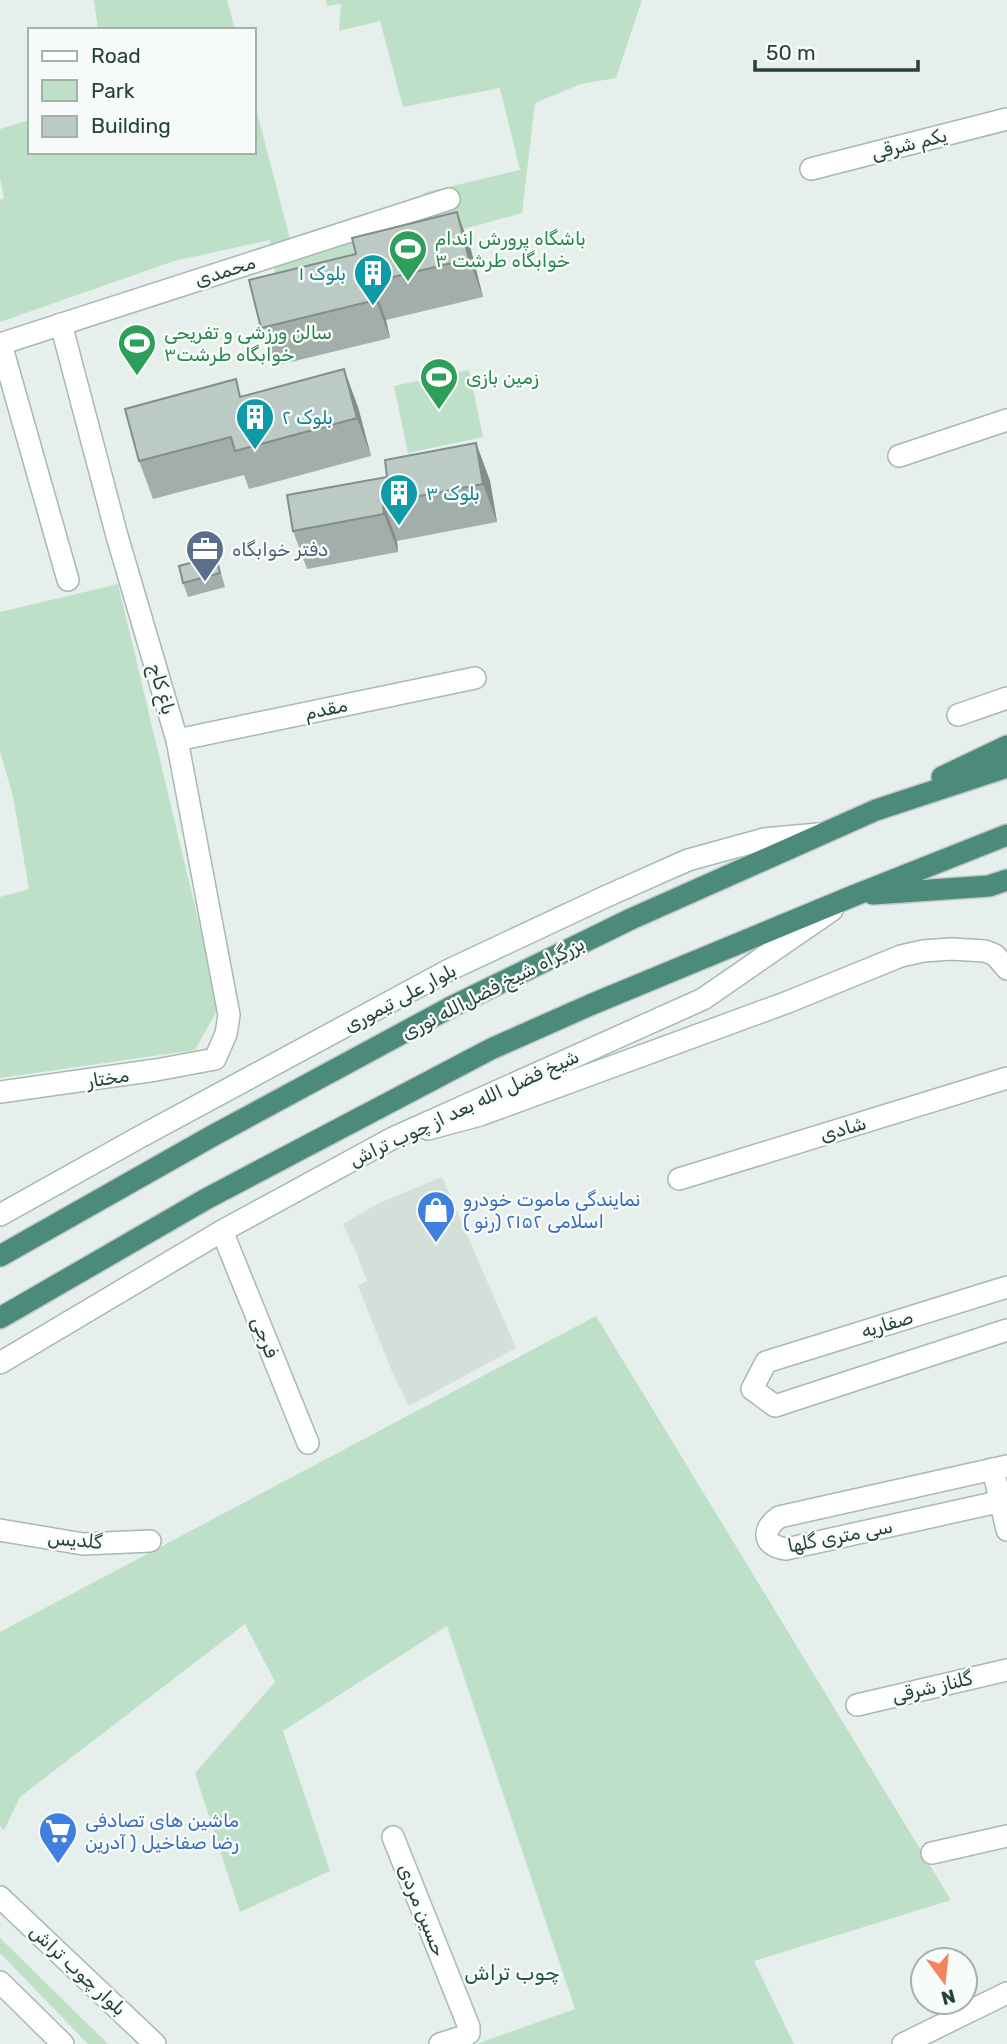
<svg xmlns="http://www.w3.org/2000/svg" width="1007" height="2044" font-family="Rubik,'Noto Naskh Arabic',sans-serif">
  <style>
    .built { fill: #d4dfda }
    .green { fill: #bfe0c8 }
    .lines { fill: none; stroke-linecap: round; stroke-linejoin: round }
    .minor-casing { stroke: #a8b8b2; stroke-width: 24 }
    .tertiary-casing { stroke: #a8b8b2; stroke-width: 24 }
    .secondary-casing { stroke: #a4bbb3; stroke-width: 24 }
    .trunk-casing { stroke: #c2cac8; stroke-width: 24 }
    .minor { stroke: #fff; stroke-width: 21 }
    .tertiary { stroke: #fff; stroke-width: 21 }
    .secondary { stroke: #fff; stroke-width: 21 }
    .trunk { stroke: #4c8a7c; stroke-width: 21 }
    .wall { fill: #a1aea9 }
    .shaded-wall { fill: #838d89 }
    .building { fill: #bbcac4; stroke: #838d89; stroke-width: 2 }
    .labels { text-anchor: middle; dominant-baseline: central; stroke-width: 5; stroke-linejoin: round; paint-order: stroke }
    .street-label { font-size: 19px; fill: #24423a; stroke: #f7fbf9 }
    .leisure-label { font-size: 19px; fill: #27864d; stroke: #f7fbf9; text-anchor: start }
    .culture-label { font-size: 19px; fill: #0d838f; stroke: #f7fbf9; text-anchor: start }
    .service-label { font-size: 19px; fill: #4e5e75; stroke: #f7fbf9; text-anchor: start }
    .shop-label { font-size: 19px; fill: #366cbe; stroke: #f7fbf9; text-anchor: start }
    .neighbourhood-label { font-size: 21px; fill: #1f5548; stroke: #f7fbf9 }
  </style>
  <rect width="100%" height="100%" fill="#e6efeb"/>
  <polygon class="built" points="442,1177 516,1348 409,1406 390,1367 358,1286 367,1281 357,1255 343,1224 379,1203"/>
  <g class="green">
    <polygon points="94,0 227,0 235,30 98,30"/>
    <polygon points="326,0 642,0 616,78 581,84 535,103 522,213 276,282 270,240 174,261 0,322 0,200 4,198 0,179 0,129 30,120 30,152 254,152 254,101 290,239 427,215 423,193 520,170 500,88 403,107 380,21 339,31 341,4 327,6"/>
    <polygon points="469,370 483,437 408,453 394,386"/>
    <polygon points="118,584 219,1007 195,1050 0,1078 0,897 29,889 13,796 0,752 0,612"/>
    <polygon points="596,1316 951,1900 754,1961 794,2044 476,2044 575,2009 447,1626 283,1731 330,1871 240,1912 195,1773 275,1682 245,1624 20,1797 4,1830 0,1826 0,1632"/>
    <polygon points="0,1938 108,2044 88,2044 0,1953"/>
  </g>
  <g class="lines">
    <defs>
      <g id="minor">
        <polyline points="811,169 1007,119"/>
        <polyline points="0,344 449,199"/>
        <polyline points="1,344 68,580"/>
        <polyline points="899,456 1007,420"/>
        <polyline points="958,715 1007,698"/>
        <polyline points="177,740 475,678"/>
        <polyline points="0,1092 156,1070 215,1059 226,1034 229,1015 177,740 117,536 61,324"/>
        <polyline points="428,1129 480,1115 788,1002 901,956 923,951 951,949 985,951 995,955 1007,969"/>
        <polyline points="679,1179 1007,1078"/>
        <polyline points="222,1231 308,1443"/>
        <polyline points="1007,1287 766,1362 752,1389 775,1406 1007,1330"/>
        <path d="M 1007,1466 L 779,1517 C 761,1530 763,1546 786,1549 L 1007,1500"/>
        <polyline points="0,1530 83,1544 150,1541"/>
        <polyline points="857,1705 1007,1670"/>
        <polyline points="393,1837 469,2027 469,2033 465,2036 440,2044"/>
        <polyline points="932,1853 1007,1836"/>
        <polyline points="903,2044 1007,1993"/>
      </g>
      <g id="tertiary">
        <polyline points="0,1363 222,1231 393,1138 703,999 832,910"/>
        <polyline points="993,1469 1007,1530"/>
      </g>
      <g id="secondary">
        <polyline points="0,1215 138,1138 449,970 607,896 688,860 764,839 818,834"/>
        <polyline points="0,1897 155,2044"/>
        <polyline points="0,1982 63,2044"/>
      </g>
      <g id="trunk">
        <polyline points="942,777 1007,746"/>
        <polyline points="873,894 989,886 1007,880"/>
        <polyline points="0,1256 214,1135 451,1007 631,919 876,810 1007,767"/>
        <polyline points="0,1318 206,1199 491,1049 590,1005 853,896 1007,835"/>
      </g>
    </defs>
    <use href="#minor" class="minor-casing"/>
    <use href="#tertiary" class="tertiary-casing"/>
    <use href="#secondary" class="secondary-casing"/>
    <use href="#trunk" class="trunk-casing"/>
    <use href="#minor" class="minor"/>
    <use href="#tertiary" class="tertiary"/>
    <use href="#secondary" class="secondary"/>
    <use href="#trunk" class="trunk"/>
  </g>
  <g class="wall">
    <polygon points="457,212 471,250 483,297 386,320 390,338 274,366 261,328"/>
    <polygon points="242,396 358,407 371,456 249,489 244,475 153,499 139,461"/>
    <polygon points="476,443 490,481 497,522 397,541 398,552 307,569 293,531 387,477"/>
    <polygon points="216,556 225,587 188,597 183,583"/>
  </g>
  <g class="shaded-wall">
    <polygon points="457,212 471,250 483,297 469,259"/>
    <polygon points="372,282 386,320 390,338 376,300"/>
    <polygon points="344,369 358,407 371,456 357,418"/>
    <polygon points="476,443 490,481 497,522 483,484"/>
    <polygon points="383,503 397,541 398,552 384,514"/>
  </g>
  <g class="building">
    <polygon points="457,212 469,259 372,282 376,300 261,328 249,280 356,254 352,238"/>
    <polygon points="344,369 357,418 235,451 231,437 139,461 125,409 236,379 240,397"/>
    <polygon points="476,443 483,484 383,503 384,514 293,531 287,495 387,477 385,460"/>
    <polygon points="216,556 220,573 183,583 179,566"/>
  </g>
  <defs>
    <symbol id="stadium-pin" viewBox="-11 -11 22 30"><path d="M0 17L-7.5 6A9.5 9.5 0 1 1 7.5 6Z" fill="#2e9e5b" stroke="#f7fbf9"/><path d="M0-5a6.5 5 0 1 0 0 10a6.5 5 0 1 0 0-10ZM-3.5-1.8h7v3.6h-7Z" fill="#fff"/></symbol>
    <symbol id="building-pin" viewBox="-11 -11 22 30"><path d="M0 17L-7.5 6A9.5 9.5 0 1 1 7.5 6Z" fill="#0f9aa8" stroke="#f7fbf9"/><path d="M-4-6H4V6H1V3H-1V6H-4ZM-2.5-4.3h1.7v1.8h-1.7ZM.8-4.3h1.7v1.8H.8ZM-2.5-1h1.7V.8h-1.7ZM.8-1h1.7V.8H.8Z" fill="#fff"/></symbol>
    <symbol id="office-pin" viewBox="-11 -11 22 30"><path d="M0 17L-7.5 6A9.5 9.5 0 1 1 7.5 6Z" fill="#5c6f8a" stroke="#f7fbf9"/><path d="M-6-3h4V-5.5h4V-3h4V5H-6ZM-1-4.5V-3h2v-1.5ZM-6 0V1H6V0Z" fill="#fff"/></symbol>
    <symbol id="shop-pin" viewBox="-11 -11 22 30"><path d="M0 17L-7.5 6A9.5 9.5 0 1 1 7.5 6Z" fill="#3f7fe0" stroke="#f7fbf9"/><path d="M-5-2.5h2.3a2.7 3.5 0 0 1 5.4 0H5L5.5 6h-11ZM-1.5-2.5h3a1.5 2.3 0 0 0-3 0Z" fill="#fff"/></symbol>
    <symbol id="supermarket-pin" viewBox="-11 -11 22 30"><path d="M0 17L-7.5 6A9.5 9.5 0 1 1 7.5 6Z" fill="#3f7fe0" stroke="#f7fbf9"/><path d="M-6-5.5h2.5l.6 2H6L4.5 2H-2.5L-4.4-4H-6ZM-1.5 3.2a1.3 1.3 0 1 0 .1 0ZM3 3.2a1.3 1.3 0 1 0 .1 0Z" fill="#fff"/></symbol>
  </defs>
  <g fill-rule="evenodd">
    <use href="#stadium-pin" x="386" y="227" width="44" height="60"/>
    <use href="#building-pin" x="351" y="251" width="44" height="60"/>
    <use href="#stadium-pin" x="115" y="321" width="44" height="60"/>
    <use href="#stadium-pin" x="417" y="355" width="44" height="60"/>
    <use href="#building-pin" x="233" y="395" width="44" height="60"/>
    <use href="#building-pin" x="377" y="471" width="44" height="60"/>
    <use href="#office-pin" x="183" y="527" width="44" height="60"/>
    <use href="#shop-pin" x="414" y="1188" width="44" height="60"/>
    <use href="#supermarket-pin" x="36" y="1809" width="44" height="60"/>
  </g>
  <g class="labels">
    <g class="street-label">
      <text transform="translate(909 144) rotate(-14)">یکم شرقی</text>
      <text transform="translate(225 271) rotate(-18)">محمدی</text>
      <text transform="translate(162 689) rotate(74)">باغ کاج</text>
      <text transform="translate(326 709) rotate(-12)">مقدم</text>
      <text transform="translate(493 988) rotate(-27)">بزرگراه شیخ فضل‌الله نوری</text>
      <text transform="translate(400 998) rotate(-28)">بلوار علی تیموری</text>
      <text transform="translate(108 1078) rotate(-9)">مختار</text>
      <text transform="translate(464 1108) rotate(-25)">شیخ فضل الله بعد از چوب تراش</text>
      <text transform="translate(843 1129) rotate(-17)">شادی</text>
      <text transform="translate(887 1324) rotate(-17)">صفاریه</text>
      <text transform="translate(265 1337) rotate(68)">فرجی</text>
      <text transform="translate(840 1536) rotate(-11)">سی متری گلها</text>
      <text transform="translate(75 1540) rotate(5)">گلدیس</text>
      <text transform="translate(932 1687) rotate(-13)">گلناز شرقی</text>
      <text transform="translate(422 1910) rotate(68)">حسین مردی</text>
      <text transform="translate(78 1970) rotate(43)">بلوار چوب‌ تراش</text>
    </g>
    <g class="leisure-label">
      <text x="435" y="238">باشگاه پرورش اندام<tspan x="435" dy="22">خوابگاه طرشت ۳</tspan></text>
      <text x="164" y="332">سالن ورزشی و تفریحی<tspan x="164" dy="22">خوابگاه طرشت۳</tspan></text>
      <text x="466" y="377">زمین بازی</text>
    </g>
    <g class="culture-label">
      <text x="346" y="273" text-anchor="end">بلوک ۱</text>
      <text x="282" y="417">بلوک ۲</text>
      <text x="426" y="493">بلوک ۳</text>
    </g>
    <g class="service-label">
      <text x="232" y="549">دفتر خوابگاه</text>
    </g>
    <g class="shop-label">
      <text x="463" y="1199">نمایندگی ماموت خودرو<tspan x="463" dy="22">( رنو) اسلامی ۲۱۵۲</tspan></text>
      <text x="85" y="1820">ماشین های تصادفی<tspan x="85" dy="22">رضا صفاخیل ( آدرین</tspan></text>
    </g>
    <g class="neighbourhood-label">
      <text x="512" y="1972">چوب تراش</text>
    </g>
  </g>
  <rect x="28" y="28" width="228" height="126" fill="#f7fbf9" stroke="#a3b1ad" stroke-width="2"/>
  <rect x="42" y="51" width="35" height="10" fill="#ffffff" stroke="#a3b1ad" stroke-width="2"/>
  <text x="91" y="63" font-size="21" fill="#24423a">Road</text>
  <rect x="42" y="80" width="35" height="21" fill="#bfe0c8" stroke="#a3b1ad" stroke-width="2"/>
  <text x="91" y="98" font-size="21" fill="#24423a">Park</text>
  <rect x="42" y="116" width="35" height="21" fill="#bbcac4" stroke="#a3b1ad" stroke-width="2"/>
  <text x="91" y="133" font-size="21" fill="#24423a">Building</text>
  <g transform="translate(944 1981) rotate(165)"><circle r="33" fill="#f7fbf9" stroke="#a3b1ad" stroke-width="2"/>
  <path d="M0-5L12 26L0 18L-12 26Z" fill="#f4845f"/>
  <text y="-10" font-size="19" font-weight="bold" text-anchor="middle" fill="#24423a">N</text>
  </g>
  <path d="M755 60v10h163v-10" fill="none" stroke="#24423a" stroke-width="3.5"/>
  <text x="766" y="60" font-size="21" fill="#24423a" stroke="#f7fbf9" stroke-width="5" paint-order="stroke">50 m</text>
</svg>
